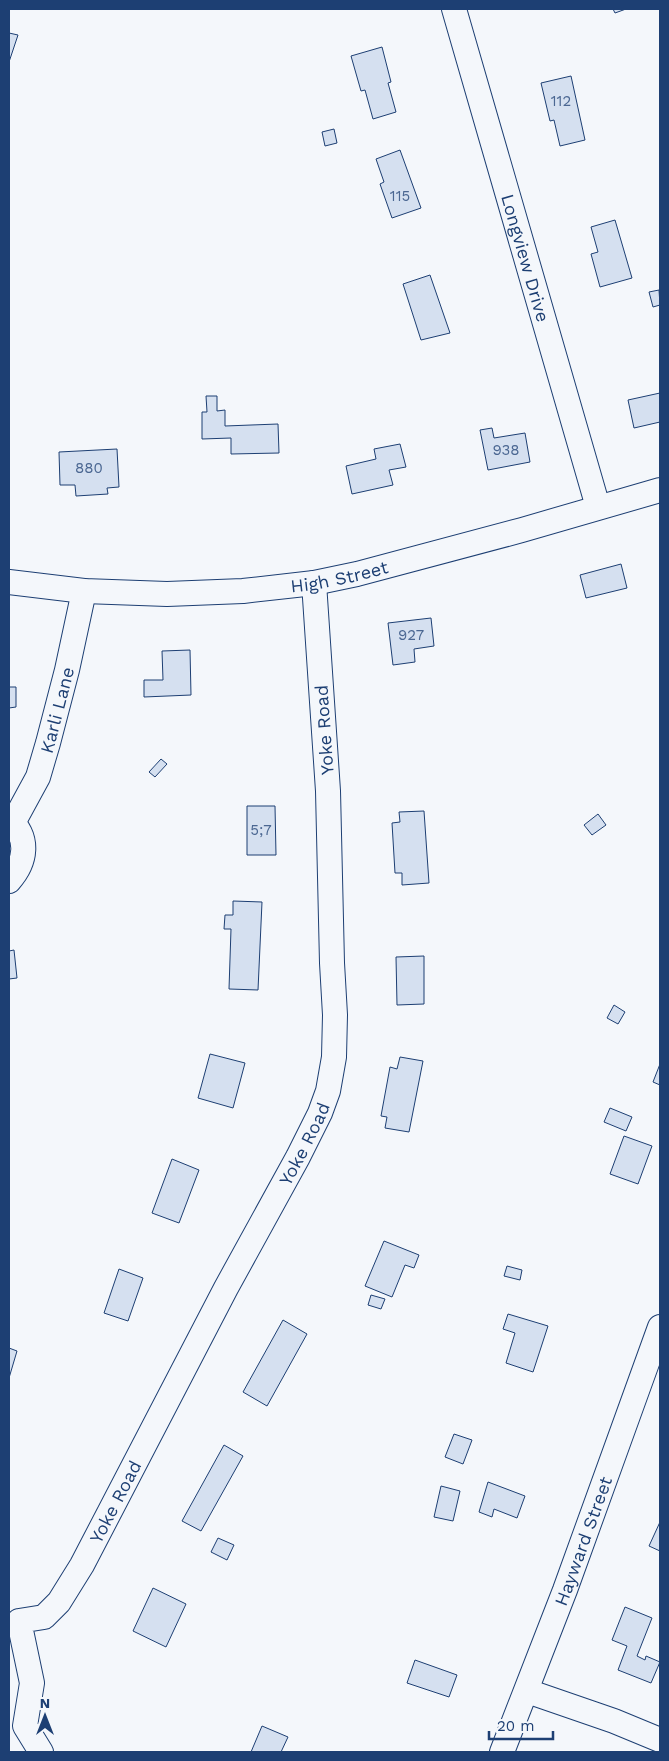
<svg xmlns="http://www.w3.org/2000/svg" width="669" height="1761" font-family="'Work Sans',sans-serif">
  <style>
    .building { fill: #d5e0f0; stroke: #1d3f73 }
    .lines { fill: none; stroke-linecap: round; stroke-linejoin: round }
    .minor-casing { stroke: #1d3f73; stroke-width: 26 }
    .minor { stroke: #f4f7fb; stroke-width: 24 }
    .labels { text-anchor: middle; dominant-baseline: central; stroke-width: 4; stroke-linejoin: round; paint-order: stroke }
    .number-label { font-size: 15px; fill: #4b6792 }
    .street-label { font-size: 18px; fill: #1d3f73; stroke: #f4f7fb }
  </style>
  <rect width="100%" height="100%" fill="#f4f7fb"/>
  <g class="building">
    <polygon points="613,9 626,9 615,13"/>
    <polygon points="9,33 18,35 9,62"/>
    <polygon points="382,47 391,82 388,83 396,112 373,119 365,90 361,91 351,56"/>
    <polygon points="571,76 585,140 560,146 554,120 550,121 541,83"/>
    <polygon points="334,129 337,143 325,146 322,132"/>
    <polygon points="400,150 421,208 392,218 380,184 384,182 376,159"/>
    <polygon points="615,220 632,278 600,287 591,254 598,252 591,227"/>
    <polygon points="430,275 450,333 421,340 403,284"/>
    <polygon points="659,290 660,305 653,307 649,292"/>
    <polygon points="660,393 660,422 634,428 628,400"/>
    <polygon points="206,396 217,396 217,411 225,410 225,426 278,424 279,453 231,454 231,438 202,439 202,412 207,412"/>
    <polygon points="492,428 494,438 525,433 530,462 488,470 480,430"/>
    <polygon points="400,444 406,467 389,470 393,485 352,494 346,466 376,459 374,449"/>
    <polygon points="117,449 119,487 107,488 108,494 76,496 75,485 60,485 59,452"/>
    <polygon points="621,564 627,588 586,598 580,575"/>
    <polygon points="431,618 434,646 414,649 415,662 393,665 388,623"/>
    <polygon points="190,650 191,695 144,697 144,680 163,680 162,651"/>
    <polygon points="9,687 16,687 16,707 9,708"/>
    <polygon points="161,759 167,764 155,777 149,772"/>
    <polygon points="247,806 275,806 276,855 247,855"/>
    <polygon points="424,811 429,883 402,885 402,873 395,873 392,823 400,822 399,812"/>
    <polygon points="598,814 606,825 592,835 584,825"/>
    <polygon points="233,901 262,902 258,990 229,989 231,929 224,929 225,915 233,915"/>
    <polygon points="14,950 17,978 9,979 9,951"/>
    <polygon points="424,956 424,1004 397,1005 396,957"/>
    <polygon points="614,1005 625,1012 618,1024 607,1018"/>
    <polygon points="210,1054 245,1063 233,1108 198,1098"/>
    <polygon points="400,1057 423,1061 409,1132 385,1128 387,1117 381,1116 390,1067 397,1069"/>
    <polygon points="660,1064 660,1085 653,1082"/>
    <polygon points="610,1108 632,1117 626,1131 604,1122"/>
    <polygon points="624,1136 652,1146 638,1184 610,1174"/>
    <polygon points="172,1159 199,1170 179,1223 152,1213"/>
    <polygon points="384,1241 419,1255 414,1268 405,1265 392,1297 365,1286"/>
    <polygon points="507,1266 522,1270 520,1280 504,1276"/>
    <polygon points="119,1269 143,1278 128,1321 104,1313"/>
    <polygon points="371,1295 385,1299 381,1309 368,1305"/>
    <polygon points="508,1314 548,1326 533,1372 506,1363 515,1333 503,1329"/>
    <polygon points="283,1320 307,1334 267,1406 243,1392"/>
    <polygon points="9,1348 17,1351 9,1378"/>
    <polygon points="454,1434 472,1440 463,1464 445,1457"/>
    <polygon points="224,1445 243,1456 201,1531 182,1521"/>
    <polygon points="488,1482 525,1496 517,1518 494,1509 492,1517 479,1512"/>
    <polygon points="441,1486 460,1491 453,1521 434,1517"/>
    <polygon points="660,1522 660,1551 649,1546"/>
    <polygon points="218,1538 234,1545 227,1560 211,1552"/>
    <polygon points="153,1588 186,1604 166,1647 133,1631"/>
    <polygon points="625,1607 652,1618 637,1656 645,1660 646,1656 660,1662 651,1683 618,1670 627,1646 612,1640"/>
    <polygon points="415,1660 457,1675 449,1697 407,1683"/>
    <polygon points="262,1726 288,1737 281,1752 251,1752"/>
  </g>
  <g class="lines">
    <defs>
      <g id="minor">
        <path id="s1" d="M 454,9 L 598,507"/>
        <path id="s2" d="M 9,582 L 84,591 L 167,594 L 243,591 L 314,583 L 357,574 L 522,530 L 660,490"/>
        <path d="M 9,819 C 30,838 26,862 9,881"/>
        <path id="s3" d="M 13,823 L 38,777 L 48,743 L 67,670 L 84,591"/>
        <polyline points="527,1691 614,1721 660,1740"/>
        <path id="s4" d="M 41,1752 L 25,1726 L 32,1683 L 19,1621 L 44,1617 L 59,1602 L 82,1565 L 226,1288 L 298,1157 L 320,1113 L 328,1091 L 334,1057 L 335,1015 L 332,963 L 328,791 L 314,583"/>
        <path id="s5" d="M 502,1752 L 565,1590 L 660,1327"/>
      </g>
    </defs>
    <use href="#minor" class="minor-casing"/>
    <use href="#minor" class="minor"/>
  </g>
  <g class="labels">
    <g class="number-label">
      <text x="561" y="101">112</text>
      <text x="400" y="196">115</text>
      <text x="506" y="450">938</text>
      <text x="89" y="468">880</text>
      <text x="411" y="635">927</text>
      <text x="261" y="830">5;7</text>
    </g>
    <g class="street-label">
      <text stroke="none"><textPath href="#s1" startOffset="259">Longview Drive</textPath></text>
      <text stroke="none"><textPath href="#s2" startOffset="332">High Street</textPath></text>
      <text stroke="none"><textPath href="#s3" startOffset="122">Karli Lane</textPath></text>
      <text transform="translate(324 730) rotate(-94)">Yoke Road</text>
      <text stroke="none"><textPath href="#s4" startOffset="704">Yoke Road</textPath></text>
      <text stroke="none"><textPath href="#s4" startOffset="299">Yoke Road</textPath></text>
      <text stroke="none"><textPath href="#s5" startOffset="226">Hayward Street</textPath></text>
    </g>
  </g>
  <rect width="669" height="1761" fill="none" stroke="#1d3f73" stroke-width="20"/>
  <g transform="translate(45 1716)" stroke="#f4f7fb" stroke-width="4" paint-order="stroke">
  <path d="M0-4L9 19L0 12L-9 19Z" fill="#1d3f73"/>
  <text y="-8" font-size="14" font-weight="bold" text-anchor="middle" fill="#1d3f73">N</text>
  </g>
  <path d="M489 1731v8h64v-8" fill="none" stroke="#1d3f73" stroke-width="2.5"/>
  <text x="497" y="1731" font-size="15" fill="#1d3f73" stroke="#f4f7fb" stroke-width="4" paint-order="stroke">20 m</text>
</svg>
